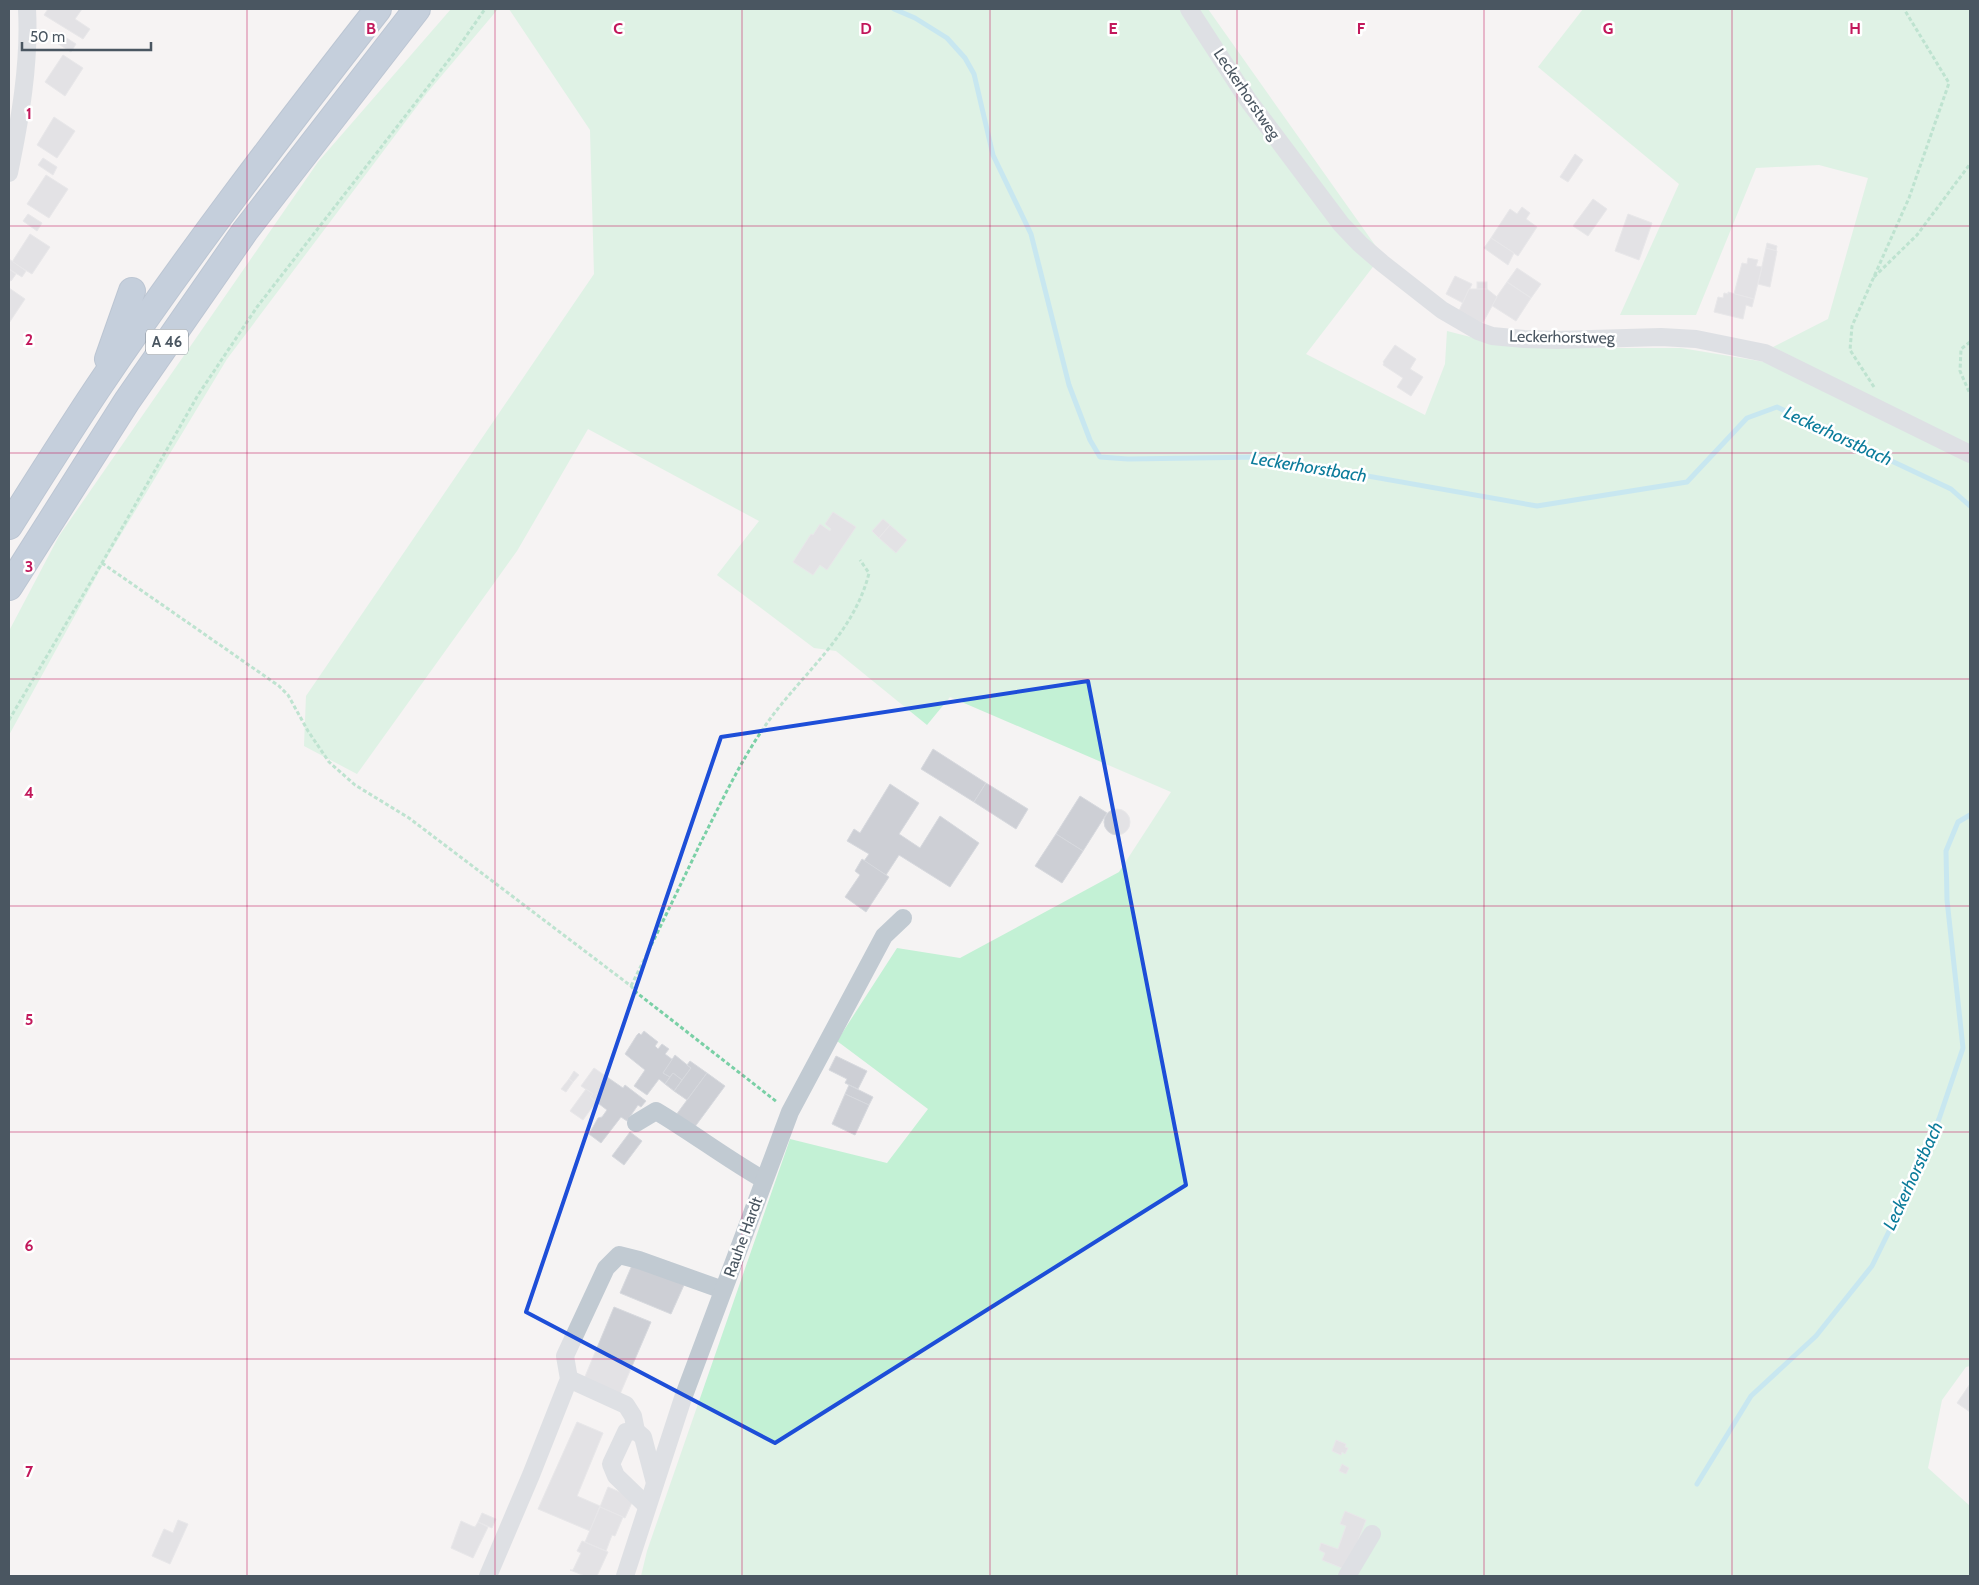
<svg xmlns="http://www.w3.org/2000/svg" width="1979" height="1585" font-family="Cabin,sans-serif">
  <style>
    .green { fill: #c3f1d5 }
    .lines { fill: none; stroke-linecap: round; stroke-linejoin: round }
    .stream { stroke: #90daee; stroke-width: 5 }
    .building { fill: #cdcfd5; stroke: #d7d9de }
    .highway-casing { stroke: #7690ad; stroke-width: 28 }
    .path { stroke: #7ad0a6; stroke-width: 3; stroke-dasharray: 4 2.5; stroke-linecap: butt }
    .minor { stroke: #c1cad2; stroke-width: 18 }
    .highway { stroke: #8ba5c1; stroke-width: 26 }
    .marked { fill: none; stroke: #1d4ed8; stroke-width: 4; stroke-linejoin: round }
    .grid { fill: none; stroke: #c2185b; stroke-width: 1; stroke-opacity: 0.55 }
    .labels { text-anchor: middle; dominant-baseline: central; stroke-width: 5; stroke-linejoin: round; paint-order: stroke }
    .shield { fill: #fff; stroke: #808990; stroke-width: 1 }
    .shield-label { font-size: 15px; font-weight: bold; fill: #4a5661 }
    .street-label { font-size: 16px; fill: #4a5661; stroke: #fff }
    .water-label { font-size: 18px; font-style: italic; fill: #0c7c9b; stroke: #fff }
    .grid-label { font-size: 16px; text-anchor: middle; font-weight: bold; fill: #c2185b; stroke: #fff; stroke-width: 5; stroke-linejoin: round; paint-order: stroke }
  </style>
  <rect width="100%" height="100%" fill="#f5f3f3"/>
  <g class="green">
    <polygon points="451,9 498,9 427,93 227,359 105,561 9,735 9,631 59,536 318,162"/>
    <polygon points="509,9 1208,9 1382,255 1306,354 1425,415 1445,364 1447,331 1490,342 1538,348 1681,348 1765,362 1970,463 1970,1366 1966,1367 1942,1400 1928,1468 1970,1506 1970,1576 641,1576 647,1551 790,1139 887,1163 928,1109 837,1041 897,948 960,958 1119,872 1171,792 950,697 927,725 836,651 814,648 717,575 759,521 588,429 517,551 357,774 304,746 306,696 594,274 590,130"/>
    <polygon points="1583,9 1970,9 1970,448 1773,347 1828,319 1868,178 1819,165 1756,168 1696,315 1620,315 1679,184 1538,67"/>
  </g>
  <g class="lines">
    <g class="stream">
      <polyline points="894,9 915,18 947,38 965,58 974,74 993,155 1031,234 1069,385 1090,440 1100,457 1128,459 1260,457 1537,506 1687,482 1747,418 1777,407 1951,489 1970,506"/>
      <polyline points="1697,1484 1751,1396 1816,1336 1872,1266 1898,1213 1939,1119 1963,1048 1947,900 1946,851 1958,822 1970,815"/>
    </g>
  </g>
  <g class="building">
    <polygon points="48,9 82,9 75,19 90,29 83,39 44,15"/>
    <polygon points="62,35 76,44 71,52 57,43"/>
    <polygon points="63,55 83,68 65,96 45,82"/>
    <polygon points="54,117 75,131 57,158 37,145"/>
    <polygon points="1575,154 1583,160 1568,182 1560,177"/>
    <polygon points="43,158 57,167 53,175 38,165"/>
    <polygon points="46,175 68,189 49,218 27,204"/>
    <polygon points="1593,199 1607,209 1588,236 1573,226"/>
    <polygon points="1522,207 1530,213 1526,219 1537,227 1518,256 1491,238 1510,209 1517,214"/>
    <polygon points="28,214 42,223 37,231 23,221"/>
    <polygon points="1628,214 1652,223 1639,260 1615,251"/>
    <polygon points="30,234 50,247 32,274 12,262"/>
    <polygon points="1491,238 1514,253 1508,265 1484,248"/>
    <polygon points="1767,243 1777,246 1776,251 1766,248"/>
    <polygon points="1766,248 1777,251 1770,287 1758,284"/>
    <polygon points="1748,258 1758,260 1756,266 1762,267 1754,299 1734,294 1742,263 1747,264"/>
    <polygon points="9,259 26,271 22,277 9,269"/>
    <polygon points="1517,268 1541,284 1531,298 1507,282"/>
    <polygon points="9,269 16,274 11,281 9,280"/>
    <polygon points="1455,276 1472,284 1463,303 1446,294"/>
    <rect x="1477" y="282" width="10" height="7"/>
    <polygon points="1507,282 1531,298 1516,321 1491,305"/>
    <polygon points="9,288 25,299 9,323"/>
    <polygon points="1469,289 1487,289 1497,297 1481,326 1458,313"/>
    <polygon points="1728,292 1754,299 1752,307 1746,305 1743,319 1714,312 1718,297 1723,298 1724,293 1728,294"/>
    <polygon points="1395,345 1416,359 1410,369 1423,377 1411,396 1397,387 1403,378 1383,365 1384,363 1383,362"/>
    <polygon points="833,512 856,527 827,570 820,565 813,575 793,562 811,534 813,535 820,524 830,531 831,529 825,524"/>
    <polygon points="883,519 890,525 879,538 872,531"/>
    <polygon points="890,525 907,540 896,553 879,538"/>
    <polygon points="933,749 986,783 974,802 921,769"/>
    <polygon points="986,783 1028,809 1016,829 974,802"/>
    <polygon points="890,784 919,803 899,834 920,848 940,816 979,843 950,887 899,855 886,875 864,861 869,854 847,841 854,829 860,833"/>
    <polygon points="1080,796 1107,813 1083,851 1056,834"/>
    <circle cx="1117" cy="822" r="13"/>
    <polygon points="1056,834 1083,851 1062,883 1035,866"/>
    <polygon points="862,859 889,877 866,912 845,897 860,875 855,871"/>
    <polygon points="644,1031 658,1042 655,1046 658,1049 662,1044 669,1049 665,1054 673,1060 663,1073 670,1077 665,1084 659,1079 647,1095 634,1086 645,1070 625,1054 637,1035 639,1033 641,1035"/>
    <polygon points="675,1055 691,1068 682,1080 673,1073 670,1077 663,1073"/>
    <polygon points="836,1056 867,1071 858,1089 845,1083 847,1079 829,1070"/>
    <polygon points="690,1061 707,1073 687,1100 674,1091 691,1068 687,1065"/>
    <polygon points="594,1068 623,1088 625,1085 646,1101 641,1107 638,1105 627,1121 621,1117 601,1143 589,1134 598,1118 602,1117 607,1110 590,1097 593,1094 581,1086"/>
    <polygon points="574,1071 579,1075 573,1082 569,1079"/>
    <polygon points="673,1073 682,1080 674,1091 665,1084"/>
    <polygon points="707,1073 725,1086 694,1128 676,1115"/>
    <polygon points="569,1079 573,1082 566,1092 561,1089"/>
    <polygon points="849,1085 873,1097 869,1105 845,1094"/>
    <polygon points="586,1089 593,1094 590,1097 596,1102 583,1120 570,1111"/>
    <polygon points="845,1094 869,1105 855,1135 832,1124"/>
    <polygon points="630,1132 642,1141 624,1165 612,1156"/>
    <polygon points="633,1263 684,1285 671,1314 620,1293"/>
    <polygon points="614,1307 651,1322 620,1394 584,1379"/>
    <polygon points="1970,1384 1970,1412 1957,1403"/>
    <polygon points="577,1422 603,1433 577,1496 600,1506 590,1531 538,1509"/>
    <polygon points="1336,1440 1346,1444 1345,1447 1348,1448 1345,1454 1342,1452 1341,1455 1332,1451"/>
    <polygon points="1342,1464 1349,1468 1346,1474 1339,1471"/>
    <polygon points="608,1487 634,1498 625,1518 600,1507"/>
    <polygon points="600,1507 623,1517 615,1536 612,1535 606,1551 585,1542"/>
    <polygon points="1345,1511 1366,1520 1347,1570 1322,1560 1325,1553 1319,1550 1321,1543 1338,1549 1346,1526 1340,1524"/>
    <polygon points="482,1513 496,1519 492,1528 478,1522"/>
    <polygon points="178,1520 188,1524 170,1564 152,1556 164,1529 173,1533"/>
    <polygon points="461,1521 472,1526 475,1527 478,1522 488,1527 473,1558 451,1548"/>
    <polygon points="582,1541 608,1552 597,1576 585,1576 570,1570 573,1570 581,1553 577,1551"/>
  </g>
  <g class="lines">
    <defs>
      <g id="highway">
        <polyline points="108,359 132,291"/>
        <path d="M 9,526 C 38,480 67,434 97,389 C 185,258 281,133 378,9"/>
        <polyline points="9,587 127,401 245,231 417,9"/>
      </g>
    </defs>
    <use href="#highway" class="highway-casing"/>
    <g class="path">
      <polyline points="1874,277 1917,235 1970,164"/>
      <polyline points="1970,342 1961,349 1960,371 1970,394"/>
      <polyline points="1874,387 1850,350 1852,326 1909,198 1949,83 1904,9"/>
      <polyline points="102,563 279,686 288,695 308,731 329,762 355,785 409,818 631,986 637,993 777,1102"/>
      <polyline points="9,720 102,563 198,395 257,307 455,52 485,9"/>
      <path d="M 631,986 C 655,938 678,890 701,842 C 720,805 738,766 761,732 C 796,678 853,638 869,573 L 860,560"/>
    </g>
    <g class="minor">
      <polyline points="1189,9 1248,100 1341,224 1360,244 1382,263 1442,310 1478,331 1492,336 1524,339 1557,340 1661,337 1696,339 1765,353 1970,454"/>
      <path d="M 9,173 C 20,120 30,63 27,9"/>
      <path d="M 636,1123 L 656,1111 C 693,1133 727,1159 764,1180"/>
      <polyline points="569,1379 626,1405 633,1416 636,1431"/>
      <polyline points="647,1506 616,1476 611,1464 626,1432 636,1431 643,1437 655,1483"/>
      <polyline points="488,1576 531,1475 569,1379 565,1356 606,1268 619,1255 639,1260 723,1290"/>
      <polyline points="625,1576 683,1398 790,1112 884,936 903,918"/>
      <polyline points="1347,1576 1372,1534"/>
    </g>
    <use href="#highway" class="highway"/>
  </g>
  <path d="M0 0H1979V1585H0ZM 1088,681 L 1186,1185 L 775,1443 L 526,1312 L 721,737 Z" fill="#f5f3f3" fill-opacity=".55" fill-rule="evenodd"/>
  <path class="marked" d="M 1088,681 L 1186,1185 L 775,1443 L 526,1312 L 721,737 Z"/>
  <path class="grid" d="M 247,9 L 247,1576M 495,9 L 495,1576M 742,9 L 742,1576M 990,9 L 990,1576M 1237,9 L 1237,1576M 1484,9 L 1484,1576M 1732,9 L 1732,1576M 9,226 L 1970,226M 9,453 L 1970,453M 9,679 L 1970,679M 9,906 L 1970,906M 9,1132 L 1970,1132M 9,1359 L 1970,1359"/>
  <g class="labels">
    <rect class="shield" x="146" y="329.5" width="42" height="25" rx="4"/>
    <g class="shield-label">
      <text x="167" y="342">A 46</text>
    </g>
    <g class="street-label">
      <text transform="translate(1247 94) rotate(56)">Leckerhorstweg</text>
      <text transform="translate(1562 337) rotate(1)">Leckerhorstweg</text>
      <text transform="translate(743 1237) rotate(-70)">Rauhe Hardt</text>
    </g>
    <g class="water-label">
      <text transform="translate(1838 436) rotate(25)">Leckerhorstbach</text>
      <text transform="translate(1309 467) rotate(9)">Leckerhorstbach</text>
      <text transform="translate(1913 1176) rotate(-65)">Leckerhorstbach</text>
    </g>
  </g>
  <g class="grid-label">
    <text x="371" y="34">B</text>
    <text x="618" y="34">C</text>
    <text x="866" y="34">D</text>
    <text x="1113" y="34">E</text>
    <text x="1361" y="34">F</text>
    <text x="1608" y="34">G</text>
    <text x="1855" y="34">H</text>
    <text x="29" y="119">1</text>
    <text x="29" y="345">2</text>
    <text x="29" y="572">3</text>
    <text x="29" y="798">4</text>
    <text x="29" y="1025">5</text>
    <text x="29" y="1251">6</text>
    <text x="29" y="1477">7</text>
  </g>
  <rect width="1979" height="1585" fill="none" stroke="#4a5661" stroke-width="20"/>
  <path d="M22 42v8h129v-8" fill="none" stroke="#4a5661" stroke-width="2.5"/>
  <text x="30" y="42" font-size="15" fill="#4a5661" stroke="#ffffff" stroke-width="4" paint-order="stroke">50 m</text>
</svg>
